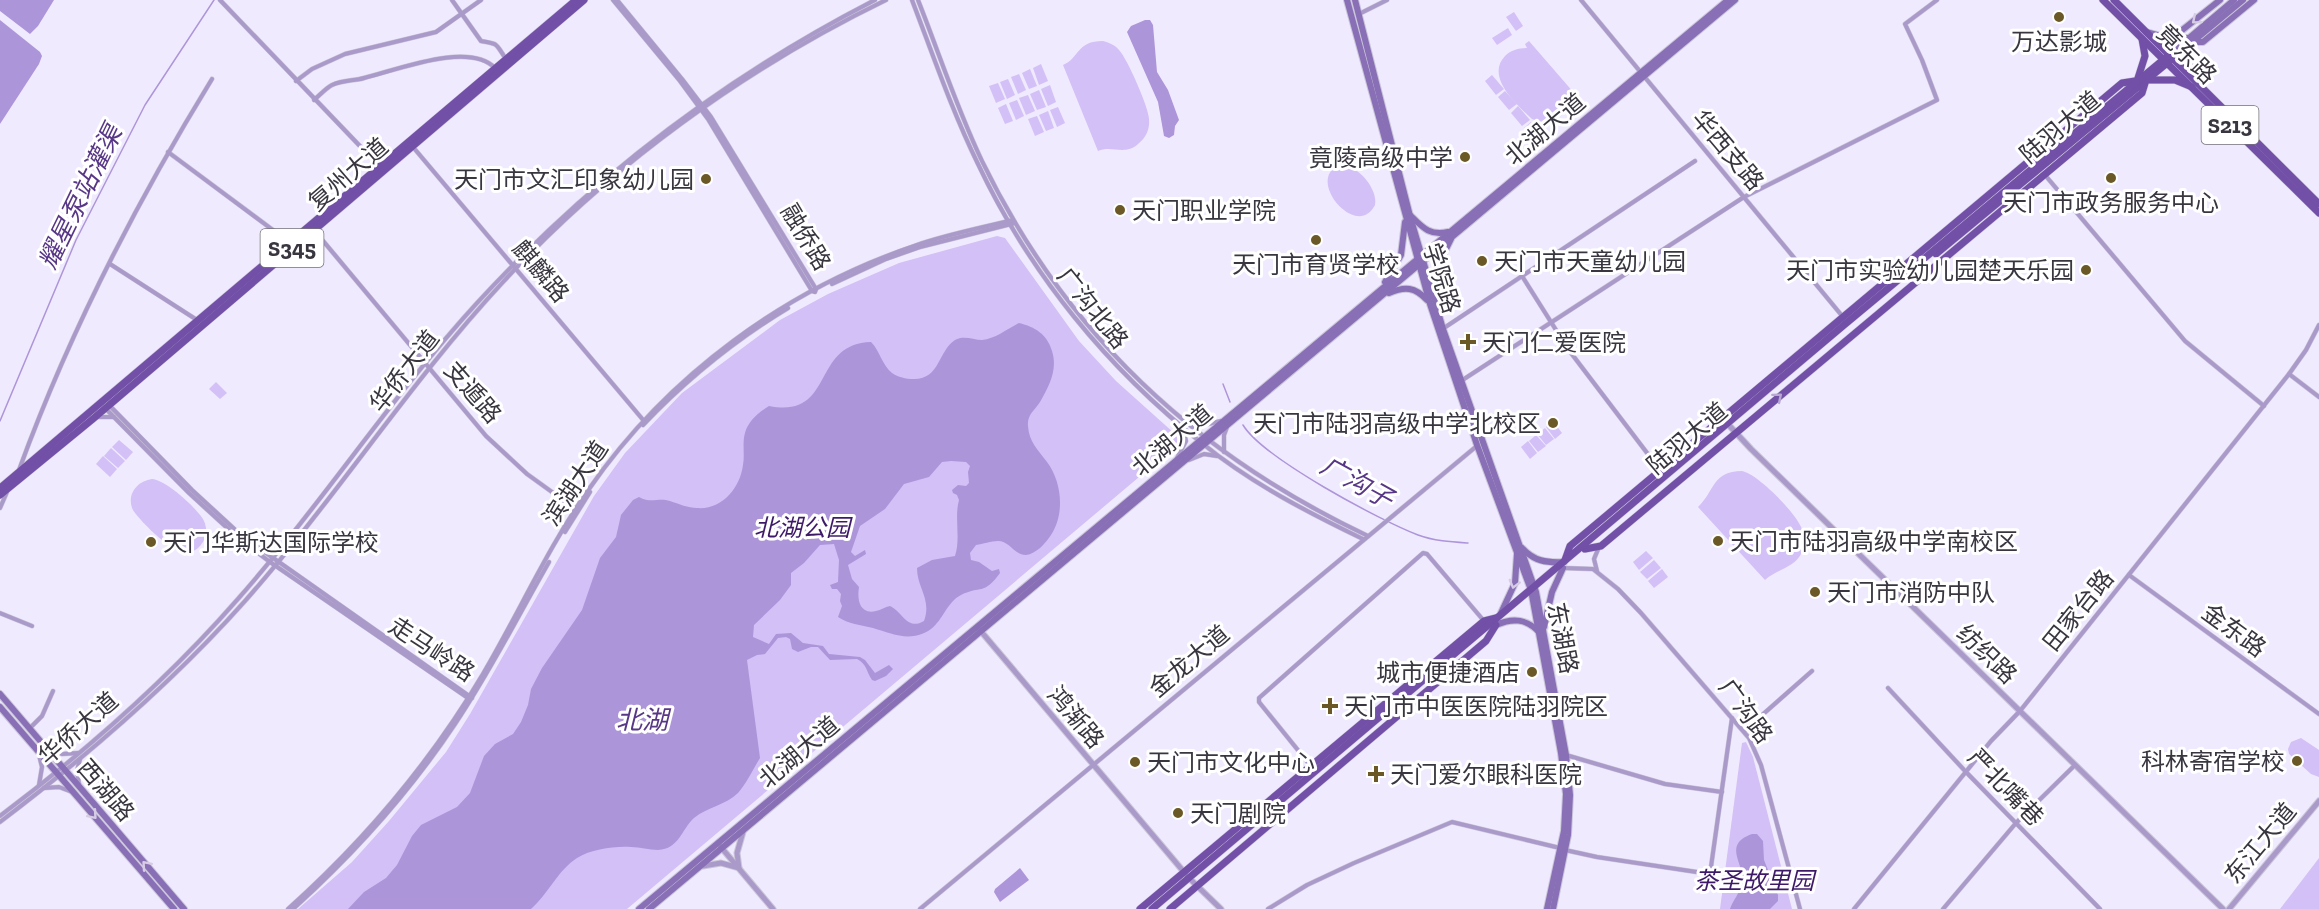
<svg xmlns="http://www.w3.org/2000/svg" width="2319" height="909" font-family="'Zilla Slab','Noto Sans SC',serif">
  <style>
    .green { fill: #d2c0f6 }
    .water { fill: #ad95d9; fill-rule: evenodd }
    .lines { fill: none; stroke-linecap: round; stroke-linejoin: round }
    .stream { stroke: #ad95d9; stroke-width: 1.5 }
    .minor-casing { stroke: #cbc6d9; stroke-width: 5 }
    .tertiary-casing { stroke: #cbc6d9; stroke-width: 7 }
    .secondary-casing { stroke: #cbc6d9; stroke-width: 8 }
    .primary-casing { stroke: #cbc6d9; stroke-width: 8 }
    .minor { stroke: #aa9aca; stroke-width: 4 }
    .tertiary { stroke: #aa9aca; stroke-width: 5 }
    .secondary { stroke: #8970b6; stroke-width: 6 }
    .primary { stroke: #7250a7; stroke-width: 7 }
    .oneway { stroke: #d6cde5 }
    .oneway2 { stroke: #b8a8d3 }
    .poi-dot { fill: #6a5826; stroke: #fff; stroke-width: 2 }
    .labels { text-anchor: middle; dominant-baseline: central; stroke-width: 6; stroke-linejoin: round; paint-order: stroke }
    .shield { fill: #fff; stroke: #747279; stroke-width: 1.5 }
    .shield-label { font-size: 22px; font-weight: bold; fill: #39363f }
    .poi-label { font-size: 24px; fill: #39363f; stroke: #fff; text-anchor: start }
    .street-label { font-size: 24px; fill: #39363f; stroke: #fff }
    .park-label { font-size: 24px; font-style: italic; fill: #3d1968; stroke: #fff }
    .water-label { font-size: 26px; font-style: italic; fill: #583787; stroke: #fff }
  </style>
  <rect width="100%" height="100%" fill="#f0eaff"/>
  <g class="green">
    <polygon points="1514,12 1523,26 1516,31 1506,17"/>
    <polygon points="1508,28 1512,35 1497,45 1492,38"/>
    <path d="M 1103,41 C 1110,43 1115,45 1119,50 C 1127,58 1149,108 1149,119 C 1150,129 1146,138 1138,144 C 1125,156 1112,145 1098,151 L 1063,65 C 1080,58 1076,41 1103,41 Z"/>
    <path d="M 1529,41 L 1581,101 L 1576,105 L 1571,99 C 1566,118 1550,127 1532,119 C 1517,105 1485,77 1505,56 C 1511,50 1519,48 1527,48 L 1525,44 Z"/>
    <polygon points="1041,64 1048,81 1039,85 1033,68"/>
    <polygon points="1030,69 1037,86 1029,89 1022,73"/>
    <polygon points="1019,74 1026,90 1018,94 1011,77"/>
    <polygon points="1492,75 1504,89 1496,95 1485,81"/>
    <polygon points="1008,79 1015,95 1007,99 1000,82"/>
    <polygon points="998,83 1005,99 996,103 989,86"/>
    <polygon points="1050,85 1056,102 1048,106 1041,89"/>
    <polygon points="1039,90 1046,107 1037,110 1030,94"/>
    <polygon points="1505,91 1517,104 1509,110 1498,97"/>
    <polygon points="1028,95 1035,111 1026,115 1019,98"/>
    <polygon points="1017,100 1024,116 1016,120 1009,103"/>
    <polygon points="1006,104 1013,121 1005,124 998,108"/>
    <polygon points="1518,106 1530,120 1522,126 1511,113"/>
    <polygon points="1058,107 1065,123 1057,127 1050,110"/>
    <polygon points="1048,111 1054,128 1046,131 1039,115"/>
    <polygon points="1037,116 1044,132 1035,136 1028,119"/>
    <polygon points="1531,122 1542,135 1535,141 1524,128"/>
    <path d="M 1341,165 C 1358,165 1378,189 1375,205 C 1356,242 1303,176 1341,165 Z"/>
    <polygon points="997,236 1005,238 1079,341 1116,381 1174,433 1178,439 1177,445 627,909 298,909 352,862 389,821 446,752 470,714 594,496 625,453 682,393 780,320 828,294 899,263"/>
    <polygon points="216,382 227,393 220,399 209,389"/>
    <polygon points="1553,421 1562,433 1555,439 1546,427"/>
    <polygon points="1545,428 1554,439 1546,445 1537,434"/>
    <polygon points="1536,435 1546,446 1538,452 1529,441"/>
    <polygon points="119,440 133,452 126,460 112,447"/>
    <polygon points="1528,441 1537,453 1530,459 1521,447"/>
    <polygon points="111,448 125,461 118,468 104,456"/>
    <polygon points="103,456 117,469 110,477 96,464"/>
    <path d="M 1742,471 C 1758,474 1796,513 1802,529 C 1805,536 1805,545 1802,552 C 1795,568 1777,569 1765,580 L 1698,507 C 1715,491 1712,471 1742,471 Z"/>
    <path d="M 152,479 C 166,480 198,509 204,521 C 208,530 206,540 199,547 C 195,551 189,553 183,553 C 172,552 136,518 132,508 C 127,493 138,481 152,479 Z"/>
    <polygon points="1646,551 1653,558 1639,570 1633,562"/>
    <polygon points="1654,560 1661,568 1647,579 1640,572"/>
    <polygon points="1662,569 1668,577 1654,588 1648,581"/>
    <polygon points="2301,738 2319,750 2319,777 2311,774 2289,754 2288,749 2291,742"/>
    <polygon points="1746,742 1753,757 1792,909 1720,909 1742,743"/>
    <polygon points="2319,858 2319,909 2280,909"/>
  </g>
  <g class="water">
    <polygon points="0,0 54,0 38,26 30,34 0,11"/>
    <polygon points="0,20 40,52 42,56 39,64 0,124"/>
    <polygon points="1145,20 1150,20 1153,25 1157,72 1168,90 1179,120 1175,126 1174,135 1169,138 1164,136 1158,102 1127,32 1131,26"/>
    <path d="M 1019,323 C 1035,327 1047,334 1052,351 C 1058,370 1049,386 1040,402 C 1034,411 1027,415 1028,426 C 1029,442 1038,450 1047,462 C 1062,482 1065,514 1051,535 C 1046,543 1036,554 1026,555 C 1014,555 1010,541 998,541 C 991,541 983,544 976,545 L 970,553 L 971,560 L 979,562 L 992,571 L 999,569 L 1000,573 C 983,596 981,585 961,595 C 947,602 943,620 931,629 C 911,643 893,634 873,628 C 861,625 848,624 838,617 L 842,606 L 840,601 L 841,594 L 837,589 L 832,589 L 830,585 L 838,582 L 839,560 L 834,544 L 820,545 L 804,563 L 791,573 L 791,585 L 780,600 L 754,625 L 753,637 L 769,644 L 776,634 L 791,633 L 803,643 L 823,646 L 829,654 L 860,657 L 865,660 L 875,673 L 889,665 L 893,669 L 886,676 L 875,681 L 872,680 C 866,671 867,664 857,659 L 830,660 L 818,647 L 811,647 L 798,652 L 792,649 L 790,639 L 786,637 L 778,638 L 765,654 L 757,655 L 747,660 L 760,758 C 753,769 747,783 738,793 C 726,805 707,807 694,818 C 681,830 679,849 658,850 C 649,850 640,847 631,847 C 614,846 592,849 577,858 C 558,870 548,894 531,909 L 348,909 L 364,892 L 386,878 L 397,865 L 412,836 L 421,825 L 457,807 L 470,793 L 484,756 L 495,744 L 513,734 L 521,722 L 528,705 L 531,689 L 542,668 L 582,610 L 600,558 L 616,537 L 621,515 L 633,500 L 639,497 C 652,504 658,497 670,501 C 679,504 688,508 697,508 C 722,510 740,488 743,465 C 745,455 742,443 745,433 C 748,421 759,412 769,406 C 836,419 810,344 871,342 C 880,351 882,365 892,373 C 898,377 906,379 913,379 C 940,380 938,351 955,340 C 964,335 973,340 982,340 C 995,339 1007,329 1019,323 ZM 951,461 L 966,462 L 970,466 L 968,472 L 969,483 L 966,486 L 958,485 L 952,490 L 953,493 L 957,495 L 959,500 C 954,518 961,538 955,556 L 932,560 L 917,568 C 917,588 932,599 924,621 C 907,631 903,612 890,606 C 885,607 881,610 876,611 C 859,615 857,599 859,587 L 852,579 L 848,565 L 866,554 L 865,550 L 855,556 L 851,552 L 860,526 L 885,509 L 904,484 L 929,477 L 942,462 Z"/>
    <path d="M 1752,834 L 1757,834 L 1763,841 L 1764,860 L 1778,895 L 1778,901 L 1770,909 L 1730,909 C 1733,900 1740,893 1742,883 C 1746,864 1721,845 1752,834 Z"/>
    <polygon points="1020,868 1029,880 1000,902 994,892 995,889"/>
  </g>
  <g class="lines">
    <g class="stream">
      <polyline points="1223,384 1230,402"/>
      <polyline points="0,421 76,240 145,105 214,0"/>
      <path d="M 1243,425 C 1263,458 1379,520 1418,535 C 1434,541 1452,542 1468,543"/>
    </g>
    <defs>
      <g id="minor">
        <polyline points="220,0 380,167"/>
        <path d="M 452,0 L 481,41 C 499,44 495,43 506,59"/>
        <polyline points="613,0 680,81 708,119 812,291 815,292 816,289 711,117 682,79 617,0"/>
        <path d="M 912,0 C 933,55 952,111 978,164 C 1030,274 1108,369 1203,444 C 1251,483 1307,512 1363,539"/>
        <path d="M 918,0 C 939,53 957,109 982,161 C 1066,334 1195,454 1368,536"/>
        <polyline points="1581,0 1843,317"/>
        <polyline points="1359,14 1387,0"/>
        <polyline points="296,81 312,69 345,54 436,32 481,0"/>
        <path d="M 314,100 C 320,95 326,88 332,85 C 343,80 354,81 364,78 C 397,70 469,41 495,68"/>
        <polyline points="413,147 644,421"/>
        <polyline points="168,152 289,242"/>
        <polyline points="2045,175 2185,341 2264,406"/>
        <polyline points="314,230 486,436 527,474 577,510"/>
        <polyline points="110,264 197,320"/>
        <polyline points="1522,276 1568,349 1660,470"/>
        <polyline points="832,284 886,259 920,247 1015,223"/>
        <polyline points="1444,328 1695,161"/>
        <polyline points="2289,374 2319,397"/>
        <polyline points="1461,381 1744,197 1937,100 1922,60 1905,24 1937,0"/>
        <polyline points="106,409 189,493 237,537 270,562 468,698 472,698 242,536 192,490 109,405"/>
        <polyline points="98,417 114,417"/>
        <polyline points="1187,422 1204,425 1221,421"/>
        <path d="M 643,425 C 686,380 735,340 788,308"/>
        <polyline points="1224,452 1224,435 1227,427"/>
        <polyline points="1177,458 1186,441 1183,429"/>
        <polyline points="1189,460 1204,454 1217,456"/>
        <path d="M 19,470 C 69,333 136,203 212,79"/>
        <polyline points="0,508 7,492"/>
        <polyline points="565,532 590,492"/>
        <polyline points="1563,568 1593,569 1618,589 1641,613 1749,738 1761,765 1800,909"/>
        <polyline points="1597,571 1594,559 1599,547"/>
        <polyline points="2129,575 2319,714"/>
        <polyline points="0,613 32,626"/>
        <polyline points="1888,688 1966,772 2100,909"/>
        <polyline points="30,728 42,716 53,691"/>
        <polyline points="1744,731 1812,671"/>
        <polyline points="50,749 62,754 78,753"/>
        <polyline points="39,755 42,767 39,785"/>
        <polyline points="1566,755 1665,784 1722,792"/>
        <polyline points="1310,765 1259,702 1259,698 1423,553 1427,554 1484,621"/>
        <polyline points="79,784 77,771 80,759"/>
        <polyline points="44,788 59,787 72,792"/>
        <path d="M 0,816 C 85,752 167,680 237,600 C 321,505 391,397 477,303 C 591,179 725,77 875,0"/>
        <path d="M 0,822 C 87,756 172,683 245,601 C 336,498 410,382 503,282 C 610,166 744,69 886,0"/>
        <polyline points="1565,850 1597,857 1710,874 1732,718"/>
        <path d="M 288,909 C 365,840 430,763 483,674 C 519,613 548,547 589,489 C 668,375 786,289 917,245 C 949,234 981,228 1013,220"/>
        <path d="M 293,909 C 354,854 409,793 455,724 C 490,672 518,616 549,562"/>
        <polyline points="920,909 1478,445"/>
        <polyline points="1268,909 1307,885 1354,863 1452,822 1560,848"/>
        <polyline points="1854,909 1991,741 2020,711 2289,374 2306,350 2319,325"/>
        <polyline points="1943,909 2016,823 2075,765"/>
      </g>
      <g id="tertiary">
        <polyline points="1725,421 1751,449 2223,909"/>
        <polyline points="979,629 1189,878 1221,909"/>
        <polyline points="720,846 773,909"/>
        <polyline points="703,866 721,863 739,868 737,853 743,832"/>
        <polyline points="2229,909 2319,801"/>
      </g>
      <g id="secondary">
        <polyline points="1347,0 1430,304 1477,445 1531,590 1561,753 1566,794 1564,831 1547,909"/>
        <polyline points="1355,0 1410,216 1443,329 1536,592 1566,755 1570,795 1568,835 1553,909"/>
        <polyline points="2146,32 2168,38 2189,38"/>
        <polyline points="2171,39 2220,0"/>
        <polyline points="2169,55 2234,0"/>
        <polyline points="2172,59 2243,0"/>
        <polyline points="2195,80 2191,65 2193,42 2203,42 2254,0"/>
        <path d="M 1411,216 C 1423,228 1430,236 1448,232"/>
        <polyline points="1385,282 1401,255 1405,222"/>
        <polyline points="1435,292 1438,265 1451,239"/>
        <path d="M 1389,293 C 1405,286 1415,287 1427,300"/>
        <path d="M 1522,548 C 1534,561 1546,563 1564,562"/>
        <polyline points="1501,613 1515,583 1517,554"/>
        <path d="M 1496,625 C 1512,618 1526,618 1539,632"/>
        <polyline points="1544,627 1552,592 1563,568"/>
        <polyline points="0,694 184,909"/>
        <polyline points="0,707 174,909"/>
        <polyline points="639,909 1728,0"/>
        <polyline points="649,909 1735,0"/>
      </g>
      <g id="primary">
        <polyline points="2103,0 2319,213"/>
        <polyline points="2114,0 2319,204"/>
        <polyline points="2138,78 2145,56 2142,39"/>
        <polyline points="1936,254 2172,59"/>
        <polyline points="0,488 576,0"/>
        <polyline points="0,495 94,418 584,0"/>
        <polyline points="1585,549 1601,546 2142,93 2146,80 2175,80 2192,87"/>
        <polyline points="1565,560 1570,546 2122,83 2135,81"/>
        <polyline points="1140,909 1484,621 1496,618"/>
        <polyline points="1152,909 1844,325 2169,55"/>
        <polyline points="1170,909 1486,641 1496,625"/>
      </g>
    </defs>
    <use href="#minor" class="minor-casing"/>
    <use href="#tertiary" class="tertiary-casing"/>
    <use href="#secondary" class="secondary-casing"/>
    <use href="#primary" class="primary-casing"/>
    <use href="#minor" class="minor"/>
    <use href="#tertiary" class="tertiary"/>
    <use href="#secondary" class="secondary"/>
    <use href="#primary" class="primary"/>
  </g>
  <defs><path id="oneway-chevron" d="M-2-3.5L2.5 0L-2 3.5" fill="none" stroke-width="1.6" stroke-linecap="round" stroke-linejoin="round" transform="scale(1.5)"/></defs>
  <g class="oneway">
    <use href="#oneway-chevron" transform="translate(2196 20) rotate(140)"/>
    <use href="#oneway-chevron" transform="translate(1514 584) rotate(105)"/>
    <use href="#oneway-chevron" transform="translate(93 815) rotate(49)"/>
    <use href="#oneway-chevron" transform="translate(146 865) rotate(-131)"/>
  </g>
  <use class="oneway2" href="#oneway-chevron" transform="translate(1778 397) rotate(-40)"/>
  <g class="poi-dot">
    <circle cx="2059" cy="17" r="6"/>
    <circle cx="1465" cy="157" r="6"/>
    <circle cx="2111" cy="178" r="6"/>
    <circle cx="706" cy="179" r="6"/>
    <circle cx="1120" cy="210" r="6"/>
    <circle cx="1316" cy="240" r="6"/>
    <circle cx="1482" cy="261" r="6"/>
    <circle cx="2086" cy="270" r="6"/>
    <path d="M1465 333h6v6h6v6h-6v6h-6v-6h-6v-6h6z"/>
    <circle cx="1553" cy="423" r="6"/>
    <circle cx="1718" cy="541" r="6"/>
    <circle cx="151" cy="542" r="6"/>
    <circle cx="1815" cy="592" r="6"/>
    <circle cx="1532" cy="672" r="6"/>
    <path d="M1327 697h6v6h6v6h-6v6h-6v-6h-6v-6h6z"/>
    <circle cx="2297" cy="761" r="6"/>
    <circle cx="1135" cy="762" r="6"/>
    <path d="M1373 765h6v6h6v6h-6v6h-6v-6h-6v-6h6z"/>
    <circle cx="1178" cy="813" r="6"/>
  </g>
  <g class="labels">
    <g class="shield">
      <rect x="2201.5" y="106" width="57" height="38" rx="4.5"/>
      <rect x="260.5" y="229" width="63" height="38" rx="4.5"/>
    </g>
    <g class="shield-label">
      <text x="2230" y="125">S213</text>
      <text x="292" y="248">S345</text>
    </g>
    <g class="poi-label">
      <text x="2059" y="41" text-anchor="middle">万达影城</text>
      <text x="1453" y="157" text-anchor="end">竟陵高级中学</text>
      <text x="694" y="179" text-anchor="end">天门市文汇印象幼儿园</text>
      <text x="2111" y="202" text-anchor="middle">天门市政务服务中心</text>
      <text x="1132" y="210">天门职业学院</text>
      <text x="1494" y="261">天门市天童幼儿园</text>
      <text x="1316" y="264" text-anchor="middle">天门市育贤学校</text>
      <text x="2074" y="270" text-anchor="end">天门市实验幼儿园楚天乐园</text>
      <text x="1482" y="342">天门仁爱医院</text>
      <text x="1541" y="423" text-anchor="end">天门市陆羽高级中学北校区</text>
      <text x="1730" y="541">天门市陆羽高级中学南校区</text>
      <text x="163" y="542">天门华斯达国际学校</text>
      <text x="1827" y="592">天门市消防中队</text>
      <text x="1520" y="672" text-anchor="end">城市便捷酒店</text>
      <text x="1344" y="706">天门市中医医院陆羽院区</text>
      <text x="2285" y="761" text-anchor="end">科林寄宿学校</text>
      <text x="1147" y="762">天门市文化中心</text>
      <text x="1390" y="774">天门爱尔眼科医院</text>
      <text x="1190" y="813">天门剧院</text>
    </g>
    <g class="street-label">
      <text transform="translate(2187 54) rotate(45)">竟东路</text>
      <text transform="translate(2060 127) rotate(-40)">陆羽大道</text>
      <text transform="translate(1545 129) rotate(-40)">北湖大道</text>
      <text transform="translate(1728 150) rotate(50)">华西支路</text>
      <text transform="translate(348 174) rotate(-41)">复州大道</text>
      <text transform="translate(806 237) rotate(59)">融侨路</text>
      <text transform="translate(541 271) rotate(50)">麒麟路</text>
      <text transform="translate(1442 278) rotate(73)">学院路</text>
      <text transform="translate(1093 308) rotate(51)">广沟北路</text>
      <text transform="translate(404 371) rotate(-52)">华侨大道</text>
      <text transform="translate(473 392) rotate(49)">支遁路</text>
      <text transform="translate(1687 438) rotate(-40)">陆羽大道</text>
      <text transform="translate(1172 440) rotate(-40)">北湖大道</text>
      <text transform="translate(575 483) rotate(-56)">滨湖大道</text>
      <text transform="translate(2078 610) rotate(-51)">田家台路</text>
      <text transform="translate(2234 630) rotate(36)">金东路</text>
      <text transform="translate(1563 638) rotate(79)">东湖路</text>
      <text transform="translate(432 649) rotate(33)">走马岭路</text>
      <text transform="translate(1987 654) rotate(44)">纺织路</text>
      <text transform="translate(1189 661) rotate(-40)">金龙大道</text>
      <text transform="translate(1746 711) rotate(54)">广沟路</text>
      <text transform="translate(1076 717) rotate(50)">鸿渐路</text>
      <text transform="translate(78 728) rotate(-41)">华侨大道</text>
      <text transform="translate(799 752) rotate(-40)">北湖大道</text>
      <text transform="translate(2006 787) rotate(46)">严北嘴巷</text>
      <text transform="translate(106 790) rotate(49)">西湖路</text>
      <text transform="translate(2260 843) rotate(-50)">东江大道</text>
    </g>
    <g class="park-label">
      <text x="802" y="527">北湖公园</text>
      <text x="1754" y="880">茶圣故里园</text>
    </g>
    <g class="water-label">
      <text transform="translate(80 197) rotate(-64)">耀星泵站灌渠</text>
      <text transform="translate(1357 482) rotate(29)">广沟子</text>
      <text x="642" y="720">北湖</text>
    </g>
  </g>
</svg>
